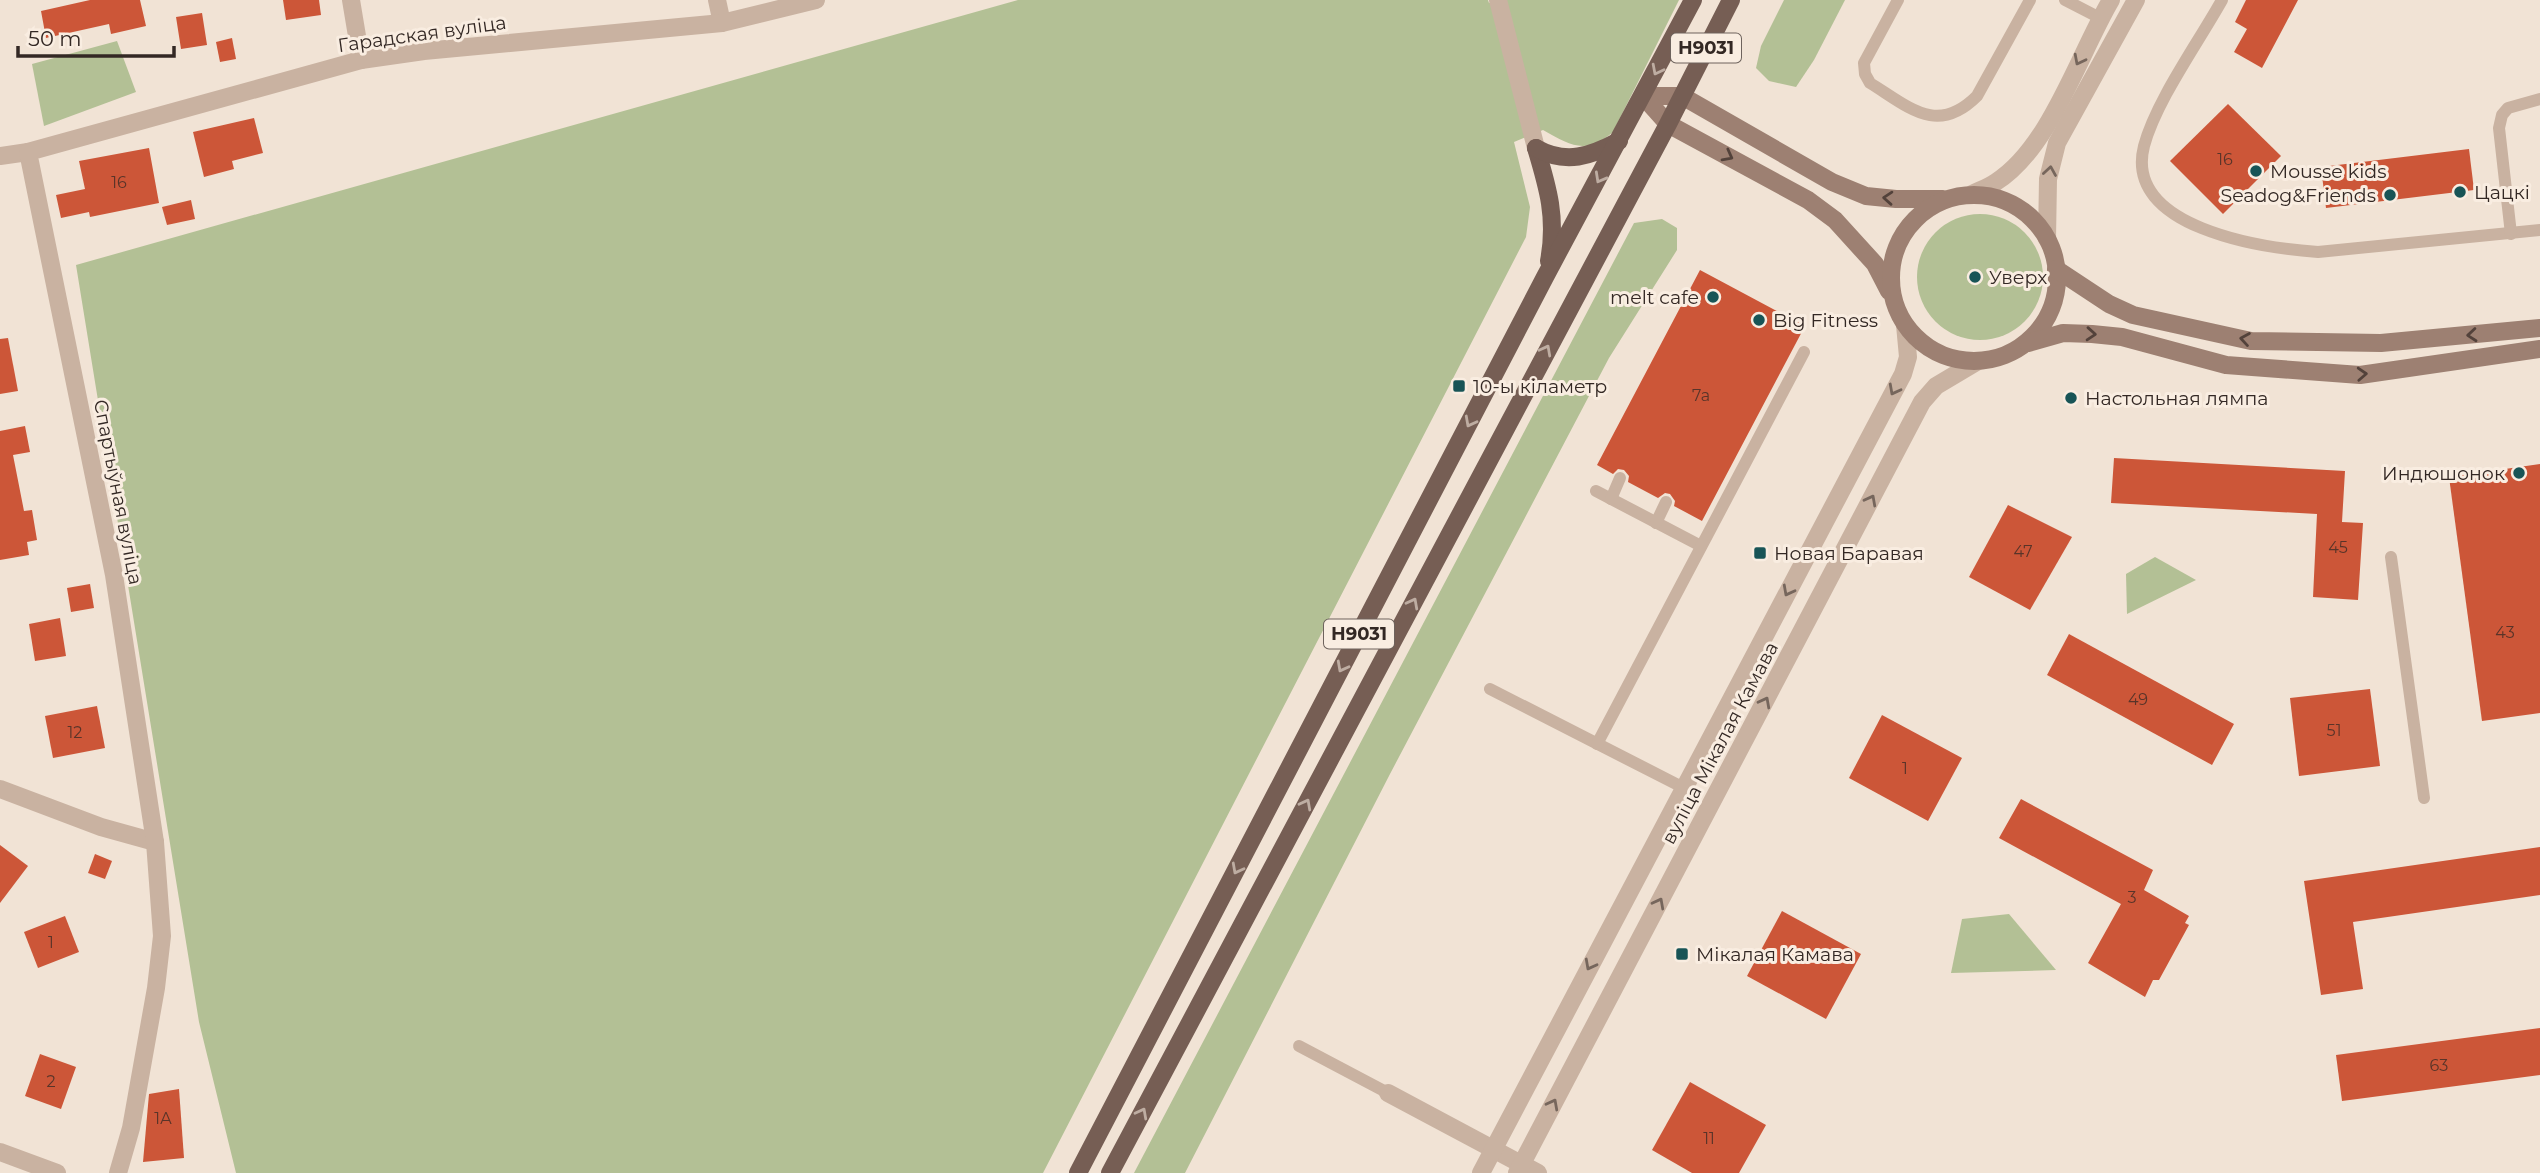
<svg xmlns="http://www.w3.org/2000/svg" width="2540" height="1173" font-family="Montserrat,sans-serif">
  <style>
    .green { fill: #b3c095 }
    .building { fill: #cc5638 }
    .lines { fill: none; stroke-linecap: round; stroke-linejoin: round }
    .service { stroke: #c9b2a1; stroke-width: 12 }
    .minor { stroke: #c9b2a1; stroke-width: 18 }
    .tertiary { stroke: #c9b2a1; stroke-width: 18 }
    .secondary { stroke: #9d8072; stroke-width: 18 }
    .primary { stroke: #765e54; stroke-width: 18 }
    .oneway { stroke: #76665c }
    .oneway2 { stroke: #beada2 }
    .oneway3 { stroke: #53423b }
    .poi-dot { fill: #185456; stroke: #f9ede1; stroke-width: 2.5 }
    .labels { text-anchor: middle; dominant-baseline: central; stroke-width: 6; stroke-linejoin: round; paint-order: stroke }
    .number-label { font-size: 16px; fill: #593429 }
    .shield { fill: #f9ede1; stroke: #6e635d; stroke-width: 2 }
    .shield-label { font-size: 18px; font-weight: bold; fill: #332824 }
    .street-label { font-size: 19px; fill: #332824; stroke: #f9ede1 }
    .poi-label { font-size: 19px; fill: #332824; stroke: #f9ede1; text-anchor: start }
  </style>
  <rect width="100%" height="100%" fill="#f1e3d5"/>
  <g class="green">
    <path d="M 1018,0 L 1488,0 L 1489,3 L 1496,0 L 1679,0 L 1613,132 C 1586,155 1571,146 1543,130 L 1514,142 L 1530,207 L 1526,237 L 1043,1173 L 236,1173 L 199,1022 L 76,265 Z"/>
    <polygon points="1784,0 1845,0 1814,60 1796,87 1769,81 1756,68 1761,46"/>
    <polygon points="117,41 136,92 44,126 32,64"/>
    <circle cx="1980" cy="277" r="63"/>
    <polygon points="1662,219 1677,228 1677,250 1609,358 1390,774 1185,1173 1134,1173 1634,223"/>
    <polygon points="2155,557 2196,580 2127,614 2126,574"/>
    <polygon points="2009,914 2056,970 1951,973 1962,919"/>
  </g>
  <g class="building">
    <polygon points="90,0 140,0 146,26 111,34 109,24 46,38 41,11"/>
    <polygon points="283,0 319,0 321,15 286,20"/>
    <polygon points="2246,0 2298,0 2262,68 2234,52 2247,29 2235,22"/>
    <polygon points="202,13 207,45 181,49 176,17"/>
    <polygon points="232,38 236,59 220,62 216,42"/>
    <polygon points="2228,104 2281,156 2223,214 2170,161"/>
    <polygon points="254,118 263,153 232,161 234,169 204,177 193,132"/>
    <polygon points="149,148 159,203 90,217 89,212 61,218 56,195 85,189 79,161"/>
    <polygon points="2469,149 2474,190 2326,208 2321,167"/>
    <polygon points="191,200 195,219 167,225 162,207"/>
    <polygon points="1700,270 1805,326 1702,521 1674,506 1675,501 1670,494 1665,493 1658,498 1628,482 1629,476 1624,470 1618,469 1613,474 1597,465"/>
    <polygon points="8,338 18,391 0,394 0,339"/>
    <polygon points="25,426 30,452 13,455 24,511 32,510 37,540 27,542 29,555 0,560 0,431"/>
    <polygon points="2114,458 2345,471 2342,522 2363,523 2358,600 2313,597 2317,514 2111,503"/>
    <polygon points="2540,464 2540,713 2482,721 2449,477"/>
    <polygon points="2008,505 2072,537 2030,610 1969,577"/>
    <polygon points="90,584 94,608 71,612 67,588"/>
    <polygon points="60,618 66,656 35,661 29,624"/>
    <polygon points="2069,634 2234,724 2212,765 2047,675"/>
    <polygon points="2370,689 2380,766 2299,776 2290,698"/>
    <polygon points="97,706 105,748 53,758 45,716"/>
    <polygon points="1882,715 1962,758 1928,821 1849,778"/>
    <polygon points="2021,799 2153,870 2144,890 2189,916 2185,923 2189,925 2159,980 2153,980 2145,997 2088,963 2121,904 1999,838"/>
    <polygon points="0,845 28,866 0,903"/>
    <polygon points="2540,847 2540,895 2353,922 2363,989 2321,995 2304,881"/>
    <polygon points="95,854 112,861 105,879 88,873"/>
    <polygon points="1782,911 1861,954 1826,1019 1747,976"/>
    <polygon points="65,916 79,952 38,968 24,932"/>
    <polygon points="2540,1028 2540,1075 2342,1101 2336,1055"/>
    <polygon points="40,1054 76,1067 61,1109 25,1096"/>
    <polygon points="1690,1082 1766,1125 1739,1173 1692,1173 1652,1150"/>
    <polygon points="179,1089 184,1158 143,1162 149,1094"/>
  </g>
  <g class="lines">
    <g class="service">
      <path d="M 1898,0 L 1864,63 L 1865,74 L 1870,83 C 1909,107 1937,136 1977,96 L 2030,0"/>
      <polyline points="2065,0 2100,18"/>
      <path d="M 2222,0 C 2198,43 2156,101 2144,146 C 2123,228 2262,248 2318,252 L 2540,230"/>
      <polyline points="2511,234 2499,128 2502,115 2508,108 2540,99"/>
      <polyline points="1596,491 1701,546"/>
      <polyline points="1611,499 1620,478"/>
      <polyline points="1656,523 1666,502"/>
      <polyline points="2391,557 2424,798"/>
      <polyline points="1490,689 1684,788"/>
      <polyline points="1597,744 1804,352"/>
      <polyline points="1299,1046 1388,1093"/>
    </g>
    <g class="minor">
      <polyline points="351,0 361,60"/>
      <polyline points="717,0 722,23"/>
      <polyline points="0,156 28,152"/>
      <path d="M 1972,194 C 1980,190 1989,187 1996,182 C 2050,148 2079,54 2111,0"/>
      <polyline points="2047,239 2048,179 2057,143 2136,0"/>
      <polyline points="0,789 101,827 155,842"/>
      <polyline points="1388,1093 1538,1173"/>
      <polyline points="0,1152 57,1173"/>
      <polyline points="1481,1173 1903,374 1908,357 1905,325"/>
      <polyline points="1517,1173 1922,402 1936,386 1978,361"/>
    </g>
    <g class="tertiary">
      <polyline points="1498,0 1536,148"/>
      <polyline points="118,1173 131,1128 156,988 162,936 155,842 114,575 28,152 361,60 424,51 722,23 816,0"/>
    </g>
    <g class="secondary">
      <polyline points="1643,96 1682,96 1832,182 1866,196 1896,199 1943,199"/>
      <polyline points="1643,96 1668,124 1808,200 1835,220 1875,264 1889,291"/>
      <circle cx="1974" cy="278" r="83"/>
      <polyline points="2056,269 2109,304 2133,315 2251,341 2381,343 2540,328"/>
      <polyline points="2028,343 2063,333 2092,334 2122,337 2226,365 2360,375 2540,349"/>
    </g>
    <g class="primary">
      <path d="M 1536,148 C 1548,188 1557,218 1549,261"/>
      <path d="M 1536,148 C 1566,165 1591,156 1619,141"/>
      <polyline points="1078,1173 1545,277 1693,0"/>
      <polyline points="1110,1173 1668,124 1731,0"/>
    </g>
  </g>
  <defs><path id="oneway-chevron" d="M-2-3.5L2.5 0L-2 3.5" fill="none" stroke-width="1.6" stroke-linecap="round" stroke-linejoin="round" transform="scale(1.75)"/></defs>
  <g class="oneway">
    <use href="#oneway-chevron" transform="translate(2079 60) rotate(117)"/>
    <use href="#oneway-chevron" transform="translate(2050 171) rotate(-81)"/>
    <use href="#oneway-chevron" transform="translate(1894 390) rotate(118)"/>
    <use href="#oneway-chevron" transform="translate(1871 500) rotate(-62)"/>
    <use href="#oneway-chevron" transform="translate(1788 591) rotate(118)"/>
    <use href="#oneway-chevron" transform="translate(1765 702) rotate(-62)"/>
    <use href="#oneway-chevron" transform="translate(1659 903) rotate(-62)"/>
    <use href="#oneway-chevron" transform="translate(1590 965) rotate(118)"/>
    <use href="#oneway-chevron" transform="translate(1553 1104) rotate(-62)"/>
  </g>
  <g class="oneway2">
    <use href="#oneway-chevron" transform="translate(1657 70) rotate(117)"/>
    <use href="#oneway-chevron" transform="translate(1600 178) rotate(119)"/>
    <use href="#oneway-chevron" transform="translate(1546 350) rotate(-62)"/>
    <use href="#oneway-chevron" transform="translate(1470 422) rotate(118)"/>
    <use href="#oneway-chevron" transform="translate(1413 603) rotate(-62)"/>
    <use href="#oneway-chevron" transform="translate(1342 667) rotate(118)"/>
    <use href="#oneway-chevron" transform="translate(1306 804) rotate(-62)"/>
    <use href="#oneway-chevron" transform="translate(1237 869) rotate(118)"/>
    <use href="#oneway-chevron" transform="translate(1142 1113) rotate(-62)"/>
  </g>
  <g class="oneway3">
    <use href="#oneway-chevron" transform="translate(1728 156) rotate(28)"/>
    <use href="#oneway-chevron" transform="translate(1888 198) rotate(-176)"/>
    <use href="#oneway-chevron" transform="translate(2091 334) rotate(4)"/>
    <use href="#oneway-chevron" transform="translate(2472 335) rotate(175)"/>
    <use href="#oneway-chevron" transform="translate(2245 339) rotate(-171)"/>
    <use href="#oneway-chevron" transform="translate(2362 374) rotate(-3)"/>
  </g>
  <g class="poi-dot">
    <circle cx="2256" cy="171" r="7"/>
    <circle cx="2460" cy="192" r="7"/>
    <circle cx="2390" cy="195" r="7"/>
    <circle cx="1975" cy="277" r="7"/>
    <circle cx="1713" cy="297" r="7"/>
    <circle cx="1759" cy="320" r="7"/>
    <rect x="1452" y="379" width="14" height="14" rx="3.5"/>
    <circle cx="2071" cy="398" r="7"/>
    <circle cx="2519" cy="473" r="7"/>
    <rect x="1753" y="546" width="14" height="14" rx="3.5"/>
    <rect x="1675" y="947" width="14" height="14" rx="3.5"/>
  </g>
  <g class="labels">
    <g class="number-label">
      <text x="2225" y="159">16</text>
      <text x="119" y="182">16</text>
      <text x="1701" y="395">7а</text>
      <text x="2338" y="547">45</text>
      <text x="2023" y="551">47</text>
      <text x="2505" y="632">43</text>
      <text x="2138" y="699">49</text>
      <text x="2334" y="730">51</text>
      <text x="75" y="732">12</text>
      <text x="1905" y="768">1</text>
      <text x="2132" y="897">3</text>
      <text x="51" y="942">1</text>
      <text x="2439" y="1065">63</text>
      <text x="51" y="1081">2</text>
      <text x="163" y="1118">1А</text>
      <text x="1709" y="1138">11</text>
    </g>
    <g class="shield">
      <rect x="1671" y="33.5" width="70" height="29" rx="5"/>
      <rect x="1324" y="619.5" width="70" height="29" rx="5"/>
    </g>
    <g class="shield-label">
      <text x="1706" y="48">Н9031</text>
      <text x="1359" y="634">Н9031</text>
    </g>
    <g class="street-label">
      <text transform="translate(422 34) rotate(-8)">Гарадская вуліца</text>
      <text transform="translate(118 492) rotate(79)">Спартыўная вуліца</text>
      <text transform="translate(1720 743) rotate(-62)">вуліца Мікалая Камава</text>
    </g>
    <g class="poi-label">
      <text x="2270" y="171">Mousse kids</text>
      <text x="2474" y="192">Цацкi</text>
      <text x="2376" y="195" text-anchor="end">Seadog&amp;Friends</text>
      <text x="1989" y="277">Уверх</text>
      <text x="1699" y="297" text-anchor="end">melt cafe</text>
      <text x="1773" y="320">Big Fitness</text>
      <text x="1473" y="386">10-ы кіламетр</text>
      <text x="2085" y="398">Настольная лямпа</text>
      <text x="2505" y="473" text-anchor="end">Индюшонок</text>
      <text x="1774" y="553">Новая Баравая</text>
      <text x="1696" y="954">Мікалая Камава</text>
    </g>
  </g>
  <path d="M18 46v10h156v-10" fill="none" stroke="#332824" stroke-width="3.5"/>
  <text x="28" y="46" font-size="21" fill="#332824" stroke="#f9ede1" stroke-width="5" paint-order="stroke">50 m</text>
</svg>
